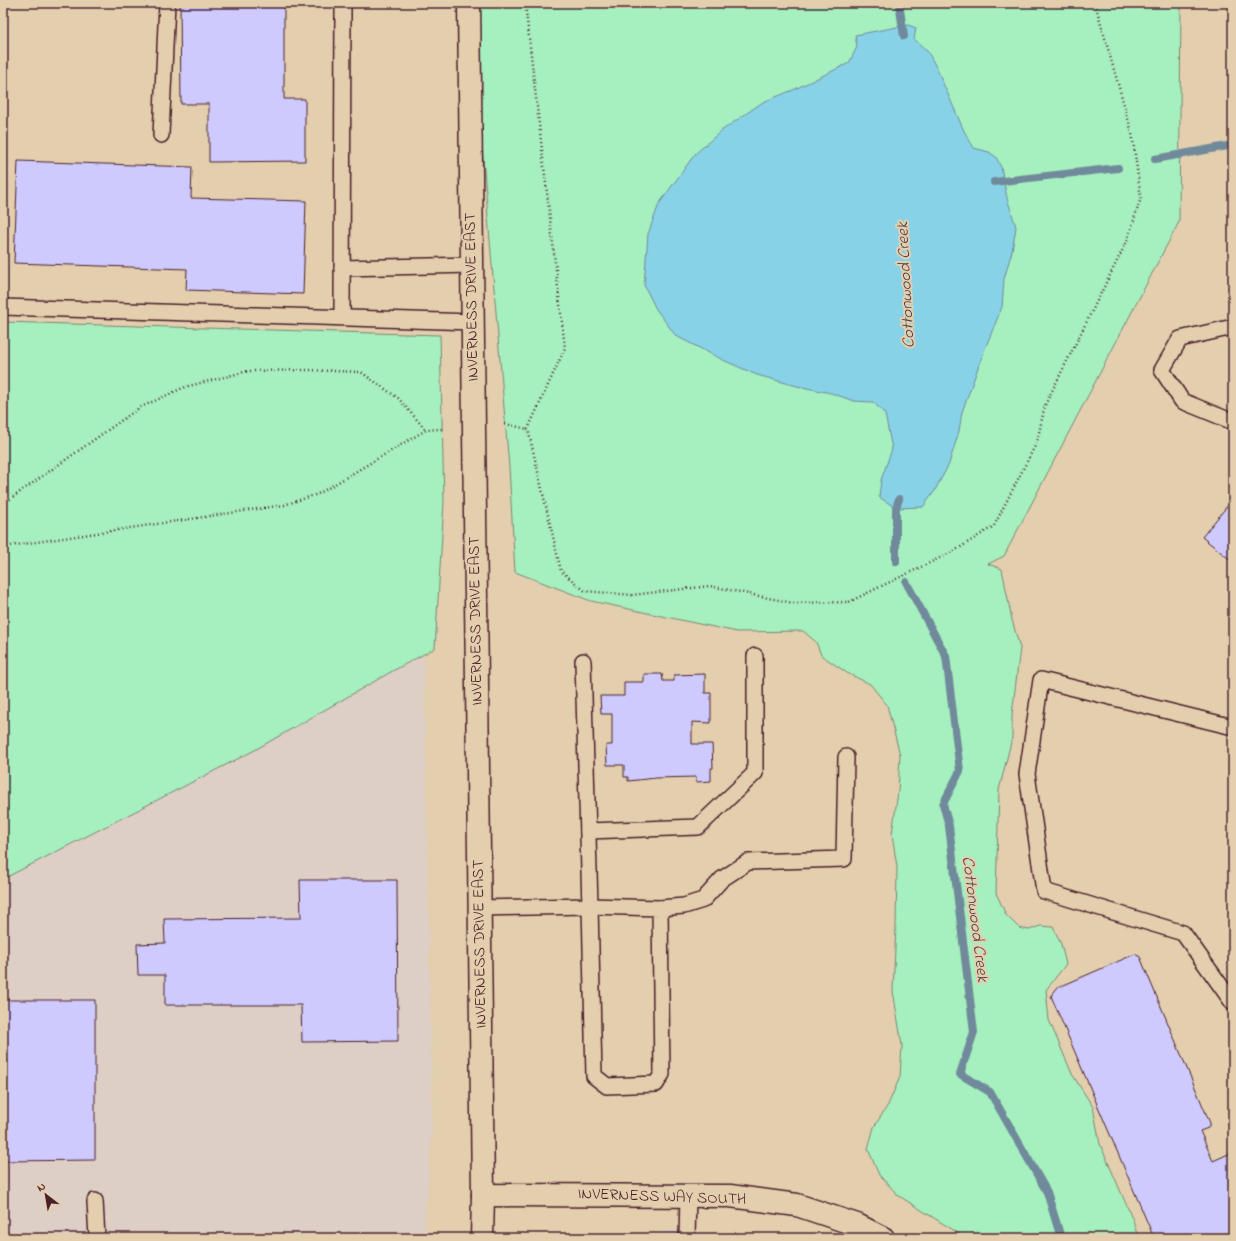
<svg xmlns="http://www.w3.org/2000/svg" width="1236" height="1241" font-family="'Indie Flower',sans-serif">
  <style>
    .built { fill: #ddcec6 }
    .green { fill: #a6efbe; stroke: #788774 }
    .water { fill: #88d2e8; stroke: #6f8a9c }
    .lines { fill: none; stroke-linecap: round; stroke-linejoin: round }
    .stream { stroke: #6f8a9c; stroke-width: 8 }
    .building { fill: #cecafd; stroke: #4a1f2b }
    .service-casing { stroke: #4a1f2b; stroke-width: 18 }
    .minor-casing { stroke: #4a1f2b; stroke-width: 25 }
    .secondary-casing { stroke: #4a1f2b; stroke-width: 25 }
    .path { stroke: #4a1f2b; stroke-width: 2.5; stroke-dasharray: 1 3; stroke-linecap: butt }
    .service { stroke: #e3cfae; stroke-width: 15 }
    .minor { stroke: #e3cfae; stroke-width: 22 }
    .secondary { stroke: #e3cfae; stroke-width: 22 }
    .labels { text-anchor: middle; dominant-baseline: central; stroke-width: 4; stroke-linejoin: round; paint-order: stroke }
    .street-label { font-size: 16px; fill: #4a1f2b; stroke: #e3cfae }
    .water-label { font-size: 17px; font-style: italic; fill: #533a47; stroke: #e3cfae }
  </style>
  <rect width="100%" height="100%" fill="#e3cfae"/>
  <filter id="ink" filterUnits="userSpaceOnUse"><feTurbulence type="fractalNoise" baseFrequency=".025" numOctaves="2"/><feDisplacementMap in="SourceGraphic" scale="8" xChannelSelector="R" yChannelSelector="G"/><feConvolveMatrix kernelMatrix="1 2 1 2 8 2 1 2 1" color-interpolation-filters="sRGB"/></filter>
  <g filter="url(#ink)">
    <g class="built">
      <polygon points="424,654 432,1125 424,1238 3,1238 3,879 253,751 389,673"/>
      <polygon points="669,1230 774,1237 777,1238 655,1238"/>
    </g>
    <g class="green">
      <polygon points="470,3 1181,3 1179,222 1004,556 988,564 1002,569 1012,620 1020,648 1012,715 1012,738 999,790 996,893 1006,915 1019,928 1029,930 1040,926 1053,927 1061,944 1066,964 1046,990 1049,1020 1072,1074 1093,1107 1100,1144 1133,1220 1138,1238 966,1238 899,1196 879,1175 868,1149 874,1127 888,1105 900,1077 902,1045 893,991 896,926 897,867 892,834 898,792 900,755 887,705 870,684 847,673 821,655 816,642 803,631 737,632 591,601 515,572 509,467"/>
      <polygon points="3,322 440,335 444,502 435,648 389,673 253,751 3,879"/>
    </g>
    <polygon class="water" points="908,25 916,28 914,39 928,52 936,67 964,131 974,148 989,152 996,157 1001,167 1007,198 1016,227 1012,251 1004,279 1002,307 984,351 962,412 959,431 949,464 934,492 923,507 896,508 879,497 881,480 892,449 885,414 873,402 854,401 831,393 797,386 757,375 723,360 676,336 656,309 644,285 648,234 659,204 695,154 721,131 763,102 793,90 849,63 857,47 855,35"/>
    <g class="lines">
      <g class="stream">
        <polyline points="899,3 904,36"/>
        <polyline points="1155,159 1233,145"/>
        <polyline points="994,182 1118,168"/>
        <polyline points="896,562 896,508 899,499"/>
        <polyline points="906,582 946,656 960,771 943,804 949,826 974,1032 960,1074 990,1092 1047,1192 1061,1238"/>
      </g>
    </g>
    <g class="building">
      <polygon points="180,3 284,3 284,99 305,99 305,161 209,162 209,104 181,104"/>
      <polygon points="18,161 192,167 191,198 306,201 303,294 186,290 187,269 14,263"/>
      <polygon points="1233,447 1233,455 1229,452"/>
      <polygon points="1233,499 1233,562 1202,537"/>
      <polygon points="644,674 662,674 663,681 674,681 674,675 705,674 705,693 711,693 711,723 692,722 692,744 712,744 713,768 711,768 711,781 696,782 696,777 656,778 628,781 628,777 624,777 624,765 607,765 606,745 612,745 612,714 601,714 600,696 624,696 624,682 644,682"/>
      <polygon points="300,880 397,880 398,1041 302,1042 301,1005 165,1005 165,975 138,975 137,944 165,943 164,919 301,918"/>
      <polygon points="1135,954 1140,957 1210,1123 1208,1128 1200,1131 1213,1161 1233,1152 1233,1238 1154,1238 1051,996 1057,988"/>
      <polygon points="3,1000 95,1000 95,1160 3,1161"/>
    </g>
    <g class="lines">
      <defs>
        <g id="service">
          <polyline points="161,135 167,3"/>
          <polyline points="342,268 472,265"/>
          <polyline points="3,307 473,322"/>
          <polyline points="342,317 343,3"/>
          <polyline points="1233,327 1180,339 1162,370 1182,401 1231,421 1233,419"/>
          <polyline points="1233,727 1041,680 1027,774 1044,891 1183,933 1233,1003"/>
          <polyline points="588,831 698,827 755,773 755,656"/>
          <polygon points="590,906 660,908 662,1074 656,1084 607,1086 594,1076"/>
          <polyline points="479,908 590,906 583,661"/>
          <polyline points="660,908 684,906 703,900 722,879 748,862 844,859 846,757"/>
          <polyline points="95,1201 97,1238"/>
          <polyline points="687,1238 688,1196"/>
        </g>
        <polyline id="minor" points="483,1195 730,1196 797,1205 857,1225 883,1238"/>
        <polyline id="secondary" points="469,3 483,1195 482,1238"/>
      </defs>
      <use href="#service" class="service-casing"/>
      <use href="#minor" class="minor-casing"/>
      <use href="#secondary" class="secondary-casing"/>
      <g class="path">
        <polyline points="525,3 565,348 528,429 561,571 585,591 632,595 710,586 793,603 849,602 956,550 994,526 1037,442 1045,405 1127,241 1141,198 1132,133 1095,3"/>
        <polyline points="1227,3 1233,12"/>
        <polyline points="505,424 528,429"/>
        <polyline points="3,504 139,408 185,387 248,371 308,370 361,372 398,398 426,430"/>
        <polyline points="3,547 284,505 318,494 426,430 442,429"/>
      </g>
      <use href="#service" class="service"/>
      <use href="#minor" class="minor"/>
      <use href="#secondary" class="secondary"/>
    </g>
  </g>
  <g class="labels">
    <g class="street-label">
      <text transform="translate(472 297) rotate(-91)">INVERNESS DRIVE EAST</text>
      <text transform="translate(476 621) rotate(-91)">INVERNESS DRIVE EAST</text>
      <text transform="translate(480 944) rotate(-91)">INVERNESS DRIVE EAST</text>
      <text transform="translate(662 1197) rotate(2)">INVERNESS WAY SOUTH</text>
    </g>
    <g class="water-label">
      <text transform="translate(906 285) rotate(-93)">Cottonwood Creek</text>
      <text transform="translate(975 919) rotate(83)">Cottonwood Creek</text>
    </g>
  </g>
  <rect width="1236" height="1241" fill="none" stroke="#e3cfae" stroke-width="16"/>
  <rect x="8" y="8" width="1220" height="1225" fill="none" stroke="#4a1f2b" stroke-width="1.5" filter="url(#ink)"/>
  <g transform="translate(46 1195) rotate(329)" stroke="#e3cfae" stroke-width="3" paint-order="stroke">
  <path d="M0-3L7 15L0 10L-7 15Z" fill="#4a1f2b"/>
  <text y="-6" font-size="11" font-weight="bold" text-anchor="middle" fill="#4a1f2b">N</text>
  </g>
</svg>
